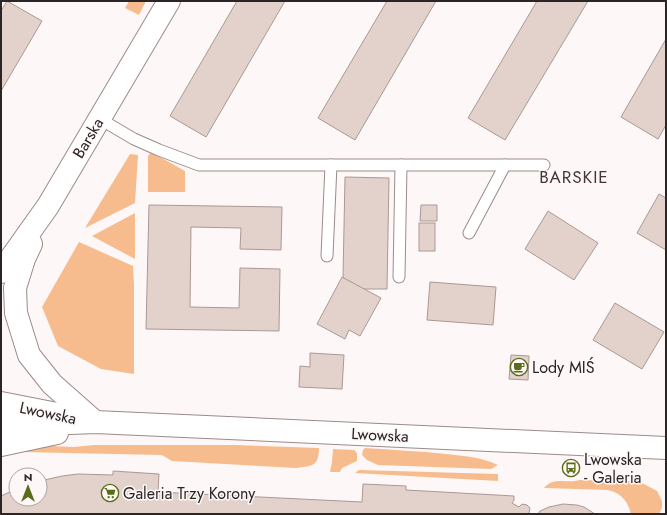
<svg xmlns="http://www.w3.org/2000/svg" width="667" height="515" font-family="Jost,sans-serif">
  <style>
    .green { fill: #f6bc8d }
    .building { fill: #e3d2cc; stroke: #a99994 }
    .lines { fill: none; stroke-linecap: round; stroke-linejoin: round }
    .service-casing { stroke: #9c8b8b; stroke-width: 13 }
    .tertiary-casing { stroke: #9c8b8b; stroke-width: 24 }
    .service { stroke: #fff; stroke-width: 11 }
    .tertiary { stroke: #fff; stroke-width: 22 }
    .labels { text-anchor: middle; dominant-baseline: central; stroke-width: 3; stroke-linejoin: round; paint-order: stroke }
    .street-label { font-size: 16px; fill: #2c2525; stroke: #fef7f7 }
    .poi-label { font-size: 16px; fill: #2c2525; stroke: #fef7f7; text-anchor: start }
    .neighbourhood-label { font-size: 17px; letter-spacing: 1px; fill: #443636; stroke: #fef7f7 }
  </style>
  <rect width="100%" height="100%" fill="#fef7f7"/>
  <g class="green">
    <polygon points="129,1 146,1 139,15 125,8"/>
    <polygon points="151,152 185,171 185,192 148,192 148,156"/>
    <polygon points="130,154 138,155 135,203 85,228"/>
    <polygon points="135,213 135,259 92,236"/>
    <polygon points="79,242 133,266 134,284 134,374 101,369 58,346 42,307"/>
    <path d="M 27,445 L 74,447 L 94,445 L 236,445 L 319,448 C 319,467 311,466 296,468 L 172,461 L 162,455 L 22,452 L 1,456 L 1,450 Z"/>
    <path d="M 365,448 C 392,450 419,451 446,454 C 464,456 481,457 498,465 L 491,469 L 378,465 L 367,460 L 362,455 L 363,450 Z"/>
    <polygon points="333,449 354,450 357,453 357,461 342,468 340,472 330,472 332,462"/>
    <polygon points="359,470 498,474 498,481 355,473"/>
    <path d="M 580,480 L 632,481 L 644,484 L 657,491 L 662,501 L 662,508 L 659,514 L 631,514 C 628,501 621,493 608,490 L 544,488 C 553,476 567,484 580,480 Z"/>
  </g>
  <g class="building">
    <polygon points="7,1 42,21 1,91 1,11"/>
    <polygon points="237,1 285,1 206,137 170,116"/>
    <polygon points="387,1 436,1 355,140 318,118"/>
    <polygon points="537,1 588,1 505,140 468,118"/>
    <polygon points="666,39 666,125 658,139 621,117"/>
    <polygon points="345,177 389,178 387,289 363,289 343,278"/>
    <polygon points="659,194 666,198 666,250 637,233"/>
    <polygon points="149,205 282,207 281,250 240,249 241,228 191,227 190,307 239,308 240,268 280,269 279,331 146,329"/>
    <polygon points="421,205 437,205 437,221 420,221"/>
    <polygon points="548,211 598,243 574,280 525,249"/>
    <rect x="419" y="223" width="16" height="28"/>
    <polygon points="342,277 381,298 360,336 349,330 345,339 317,324"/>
    <polygon points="430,282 496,287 493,325 427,320"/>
    <polygon points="615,303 664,332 642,369 593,340"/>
    <polygon points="310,353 344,355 342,389 299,387 300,366 310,367"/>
    <polygon points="511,355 529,356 528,380 509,379"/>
    <polygon points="113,471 159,474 158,492 362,502 363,484 406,486 406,490 514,496 514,500 512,503 519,507 522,504 527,505 530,508 529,513 530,514 1,514 1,496 16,489 16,499 40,499 40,481 62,476 78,474 113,475"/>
    <polygon points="563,504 577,505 584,507 595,514 538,514 540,511 549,507"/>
  </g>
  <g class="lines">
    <defs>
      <g id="service">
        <polyline points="100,119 134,139 159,150 199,165 544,165"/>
        <polyline points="469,233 505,165"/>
        <polyline points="327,256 331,165"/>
        <polyline points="399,277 401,165"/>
      </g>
      <g id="tertiary">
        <polyline points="31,244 24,259 15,288 16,313 29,355 52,384 95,422"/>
        <polyline points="1,272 48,206 169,1"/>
        <polyline points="1,403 57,414"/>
        <polyline points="1,423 45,424 95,422 666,448"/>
        <polyline points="1,445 57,433"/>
      </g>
    </defs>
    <use href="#service" class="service-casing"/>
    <use href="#tertiary" class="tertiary-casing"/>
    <use href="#service" class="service"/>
    <use href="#tertiary" class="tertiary"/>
  </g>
  <defs>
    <symbol id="cafe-ring" viewBox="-11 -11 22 22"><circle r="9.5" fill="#fef7f7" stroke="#596c19" stroke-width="1.5"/><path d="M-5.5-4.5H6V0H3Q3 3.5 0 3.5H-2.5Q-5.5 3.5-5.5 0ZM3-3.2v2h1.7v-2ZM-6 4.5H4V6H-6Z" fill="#596c19"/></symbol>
    <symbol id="bus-ring" viewBox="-11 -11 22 22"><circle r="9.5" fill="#fef7f7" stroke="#596c19" stroke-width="1.5"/><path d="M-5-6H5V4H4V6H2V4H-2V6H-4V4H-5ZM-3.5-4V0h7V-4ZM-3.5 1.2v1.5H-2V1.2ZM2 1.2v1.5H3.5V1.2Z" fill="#596c19"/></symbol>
    <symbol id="supermarket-ring" viewBox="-11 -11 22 22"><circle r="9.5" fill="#fef7f7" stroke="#596c19" stroke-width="1.5"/><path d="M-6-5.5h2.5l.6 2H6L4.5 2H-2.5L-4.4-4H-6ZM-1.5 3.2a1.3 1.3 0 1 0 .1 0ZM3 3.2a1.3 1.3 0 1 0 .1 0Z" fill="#596c19"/></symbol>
  </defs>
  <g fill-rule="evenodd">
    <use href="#cafe-ring" x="509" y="357" width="20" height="20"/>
    <use href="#bus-ring" x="561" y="458" width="20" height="20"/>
    <use href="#supermarket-ring" x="100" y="483" width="20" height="20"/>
  </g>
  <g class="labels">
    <g class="street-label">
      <text transform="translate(88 138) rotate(-59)">Barska</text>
      <text transform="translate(48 413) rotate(12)">Lwowska</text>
      <text transform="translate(380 435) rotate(3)">Lwowska</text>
    </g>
    <g class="poi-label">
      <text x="532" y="367">Lody MIŚ</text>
      <text x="584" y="459">Lwowska<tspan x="584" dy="18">- Galeria</tspan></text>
      <text x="123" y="493">Galeria Trzy Korony</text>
    </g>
    <g class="neighbourhood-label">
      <text x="574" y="177">BARSKIE</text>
    </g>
  </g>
  <rect width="667" height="515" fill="none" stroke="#2c2525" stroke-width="4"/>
  <g transform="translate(28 487)"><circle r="19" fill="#fef7f7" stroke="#aaa3a3"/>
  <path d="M0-3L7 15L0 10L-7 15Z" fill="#596c19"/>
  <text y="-6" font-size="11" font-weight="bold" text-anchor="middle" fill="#2c2525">N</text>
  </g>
</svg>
